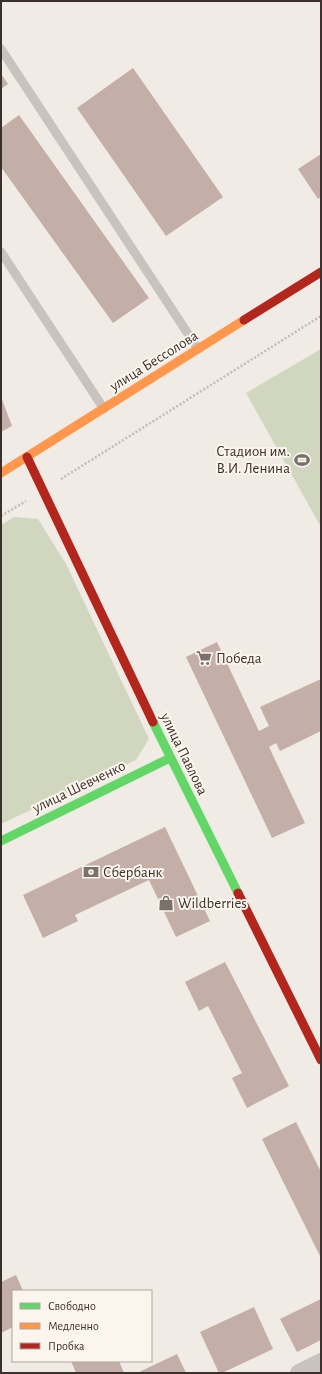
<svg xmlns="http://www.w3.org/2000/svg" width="322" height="1374" font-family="'Alegreya Sans',sans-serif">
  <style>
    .green { fill: #d1d6bf }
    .building { fill: #c3afa7 }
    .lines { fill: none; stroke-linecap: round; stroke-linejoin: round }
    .path { stroke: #c2bbb6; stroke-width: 2.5; stroke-dasharray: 2 2; stroke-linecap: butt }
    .lane { stroke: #c9c3be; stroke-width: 9 }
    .street { stroke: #c9c3be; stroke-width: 18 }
    .fast { stroke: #63d668; stroke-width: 9 }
    .slow { stroke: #ff974d; stroke-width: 9 }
    .jam { stroke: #b3261e; stroke-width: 9 }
    .labels { text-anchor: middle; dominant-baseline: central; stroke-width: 4; stroke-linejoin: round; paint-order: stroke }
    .street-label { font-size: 15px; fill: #3b302b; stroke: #fbf5ee }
    .poi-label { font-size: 15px; fill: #3b302b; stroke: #fbf5ee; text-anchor: start }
  </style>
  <rect width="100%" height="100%" fill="#f0ebe5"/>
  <g class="green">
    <polygon points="321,349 321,527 246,393"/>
    <polygon points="14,517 38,519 66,564 149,739 136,760 1,824 1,525"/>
  </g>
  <g class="building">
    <polygon points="133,68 223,197 166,236 77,108"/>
    <polygon points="1,74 8,84 1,89"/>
    <polygon points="19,115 149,298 113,323 1,167 1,128"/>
    <polygon points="321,154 321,197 318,199 298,169"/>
    <polygon points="1,397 12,426 1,432"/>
    <polygon points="217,642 259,731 269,726 260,707 321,679 321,731 280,751 276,743 269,747 305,823 272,838 186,657"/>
    <polygon points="165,827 210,921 176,937 149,880 75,915 78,921 43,938 23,895"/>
    <polygon points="225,962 289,1086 247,1108 232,1078 242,1073 208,1006 199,1011 185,982"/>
    <polygon points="296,1122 321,1172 321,1258 262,1139"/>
    <polygon points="16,1275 23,1291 13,1291 13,1327 1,1333 1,1282"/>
    <polygon points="321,1299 321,1340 297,1352 280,1319"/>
    <polygon points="254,1307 273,1349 222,1373 219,1373 200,1332"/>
    <polygon points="177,1354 186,1373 137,1373"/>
    <polygon points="71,1361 119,1361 124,1373 76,1373"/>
  </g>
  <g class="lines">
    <g class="path">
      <polyline points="61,479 321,316"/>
      <polyline points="1,516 26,501"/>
    </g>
    <g class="lane">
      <polyline points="1,49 198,349"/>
      <polyline points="1,252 104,409"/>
    </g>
    <polyline class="street" points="299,1373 321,1362"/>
    <g class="fast">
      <polyline points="153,722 238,893"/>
      <polyline points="1,841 170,758"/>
    </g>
    <polyline class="slow" points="1,473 244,320"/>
    <g class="jam">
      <polyline points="244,320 321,272"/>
      <polyline points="27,457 153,722"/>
      <polyline points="238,893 321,1060"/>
    </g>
  </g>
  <defs>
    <symbol id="stadium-bare" viewBox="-9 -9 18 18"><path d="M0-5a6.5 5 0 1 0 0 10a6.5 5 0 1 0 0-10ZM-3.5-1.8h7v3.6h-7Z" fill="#7a716c" stroke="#fbf5ee" stroke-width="2.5" paint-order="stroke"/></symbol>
    <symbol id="supermarket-bare" viewBox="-9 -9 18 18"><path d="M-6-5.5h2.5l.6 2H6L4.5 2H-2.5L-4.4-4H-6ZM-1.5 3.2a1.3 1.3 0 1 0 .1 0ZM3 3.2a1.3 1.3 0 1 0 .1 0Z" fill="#7a716c" stroke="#fbf5ee" stroke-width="2.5" paint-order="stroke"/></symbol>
    <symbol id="bank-bare" viewBox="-9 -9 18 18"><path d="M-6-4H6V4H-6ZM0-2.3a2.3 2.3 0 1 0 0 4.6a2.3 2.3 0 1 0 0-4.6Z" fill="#7a716c" stroke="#fbf5ee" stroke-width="2.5" paint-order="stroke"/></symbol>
    <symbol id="shop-bare" viewBox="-9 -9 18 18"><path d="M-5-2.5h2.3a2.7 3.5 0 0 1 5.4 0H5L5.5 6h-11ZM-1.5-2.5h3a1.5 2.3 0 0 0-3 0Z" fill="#7a716c" stroke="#fbf5ee" stroke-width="2.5" paint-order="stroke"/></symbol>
  </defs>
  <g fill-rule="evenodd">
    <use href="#stadium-bare" x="291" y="449" width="22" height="22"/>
    <use href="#supermarket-bare" x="193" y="647" width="22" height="22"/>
    <use href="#bank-bare" x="80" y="861" width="22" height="22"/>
    <use href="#shop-bare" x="155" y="892" width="22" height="22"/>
  </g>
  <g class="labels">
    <g class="street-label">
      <text transform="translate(154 361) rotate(-32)">улица Бессолова</text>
      <text transform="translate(184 754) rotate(64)">улица Павлова</text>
      <text transform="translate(79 787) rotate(-26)">улица Шевченко</text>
    </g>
    <g class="poi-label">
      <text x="290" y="451" text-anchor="end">Стадион им.<tspan x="290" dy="17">В.И. Ленина</tspan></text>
      <text x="216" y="658">Победа</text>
      <text x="103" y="872">Сбербанк</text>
      <text x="178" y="903">Wildberries</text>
    </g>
  </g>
  <rect width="322" height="1374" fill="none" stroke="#3b302b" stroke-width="4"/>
  <rect x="12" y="1290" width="140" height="72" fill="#fbf5ee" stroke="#aea6a0"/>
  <rect x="20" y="1303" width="20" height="6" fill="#63d668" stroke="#aea6a0"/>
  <text x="48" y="1310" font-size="12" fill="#3b302b">Свободно</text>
  <rect x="20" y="1323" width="20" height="6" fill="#ff974d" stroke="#aea6a0"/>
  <text x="48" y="1330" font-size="12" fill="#3b302b">Медленно</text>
  <rect x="20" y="1343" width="20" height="6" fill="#b3261e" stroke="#aea6a0"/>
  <text x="48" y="1350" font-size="12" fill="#3b302b">Пробка</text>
</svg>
